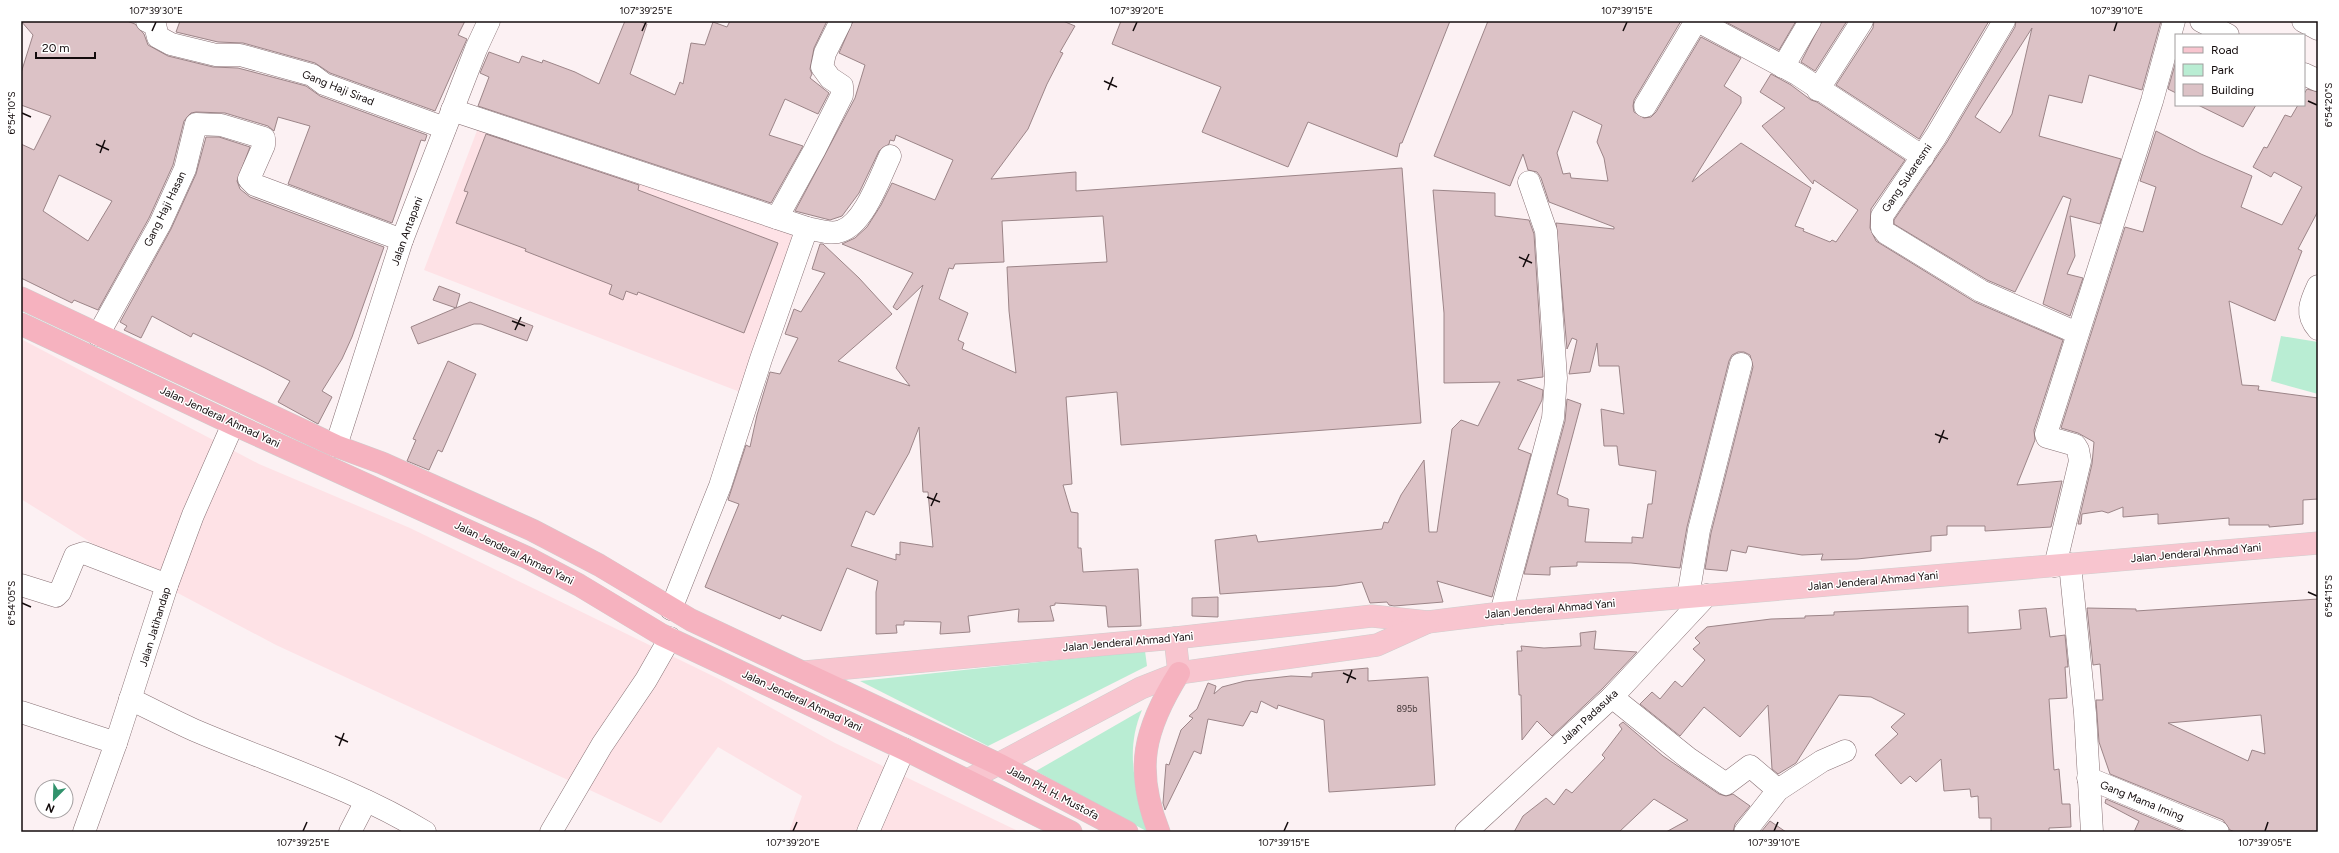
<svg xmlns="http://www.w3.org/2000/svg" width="2339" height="853" font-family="Figtree,sans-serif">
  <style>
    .built { fill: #fee2e6 }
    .green { fill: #b9edd3 }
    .building { fill: #dcc2c6; stroke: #9c8588; fill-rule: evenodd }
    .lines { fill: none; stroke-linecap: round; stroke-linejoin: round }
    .minor-casing { stroke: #887175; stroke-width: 23 }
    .tertiary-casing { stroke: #887175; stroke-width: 23 }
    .primary-casing { stroke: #d0cece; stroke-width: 23 }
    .trunk-casing { stroke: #d0cece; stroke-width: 23 }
    .minor { stroke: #fff; stroke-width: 22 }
    .tertiary { stroke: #fff; stroke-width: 22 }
    .primary { stroke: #f8c5cf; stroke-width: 22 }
    .trunk { stroke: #f6b2bf; stroke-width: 22 }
    .ticks { fill: none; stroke: #130b0c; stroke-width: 1.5 }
    .labels { text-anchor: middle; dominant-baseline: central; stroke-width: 3; stroke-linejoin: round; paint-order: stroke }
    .number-label { font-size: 9px; fill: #45393a }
    .street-label { font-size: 11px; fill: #130b0c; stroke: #fff }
    .neatline { fill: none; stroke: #130b0c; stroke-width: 1.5 }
    .ticks-label { font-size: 10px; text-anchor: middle; fill: #130b0c }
  </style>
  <rect width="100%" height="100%" fill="#fcf1f3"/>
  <g class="built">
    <polygon points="478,128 796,235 740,392 424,270"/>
    <polygon points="21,339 259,464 410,528 719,679 835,743 1020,832 789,832 802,796 718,747 661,823 276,645 140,573 21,499"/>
  </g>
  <g class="green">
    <polygon points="2281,336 2318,342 2318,394 2271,381"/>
    <polygon points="1145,651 1147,666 988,746 860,681"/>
    <path d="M 1142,710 C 1124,752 1136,790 1148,832 L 1036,771 Z"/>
  </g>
  <g class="building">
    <path d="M 21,21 L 127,21 L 135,24 L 144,34 L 148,45 L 168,56 L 213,67 L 238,68 L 306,86 L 320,96 L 427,135 L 425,141 L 421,140 L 392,223 L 288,184 L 310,126 L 278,117 L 274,131 L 268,126 L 225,113 L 196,112 L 191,113 L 184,121 L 173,165 L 149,218 L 98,310 L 74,300 L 72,303 L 21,278 L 21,144 L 34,150 L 51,116 L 21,105 L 21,73 L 33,35 ZM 59,175 L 112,201 L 88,241 L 43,211 Z"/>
    <polygon points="180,21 465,21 458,35 467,39 435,111 330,73 315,63 243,43 218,42 176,32"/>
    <polygon points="625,21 638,21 647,24 630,74 675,95 680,82 683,84 691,43 705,45 713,22 727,27 730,21 827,21 814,48 810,69 812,74 810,78 829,93 818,114 785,99 769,135 803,146 771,203 478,106 489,77 480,73 489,52 519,63 522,56 542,63 543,60 575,72 599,84"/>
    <path d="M 853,21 L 1063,21 L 1075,26 L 1060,52 L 1063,53 L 1047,84 L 1028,129 L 991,179 L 1076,172 L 1076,191 L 1402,168 L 1421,423 L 1121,445 L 1117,392 L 1066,397 L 1072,484 L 1063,485 L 1071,512 L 1078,513 L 1078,548 L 1081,548 L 1083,572 L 1138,569 L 1141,626 L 1108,627 L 1106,606 L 1055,603 L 1055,605 L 1050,606 L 1054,621 L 1018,622 L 1019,609 L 968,616 L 970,632 L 940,634 L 941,622 L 904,621 L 904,625 L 896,625 L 897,633 L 876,634 L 876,592 L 878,581 L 847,568 L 821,631 L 782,615 L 780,619 L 705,587 L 739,504 L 728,500 L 746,445 L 750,447 L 757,415 L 770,372 L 780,374 L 798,338 L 785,334 L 794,309 L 801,312 L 825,273 L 812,269 L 820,244 L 823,244 L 859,278 L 892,314 L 838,361 L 910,386 L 896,368 L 923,285 L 897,310 L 893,307 L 913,273 L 842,244 L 855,238 L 867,227 L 881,205 L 892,183 L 935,200 L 953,160 L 896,135 L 894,141 L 890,140 L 889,144 L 879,151 L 859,193 L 842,216 L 830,220 L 795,211 L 855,98 L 865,65 L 839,53 ZM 1103,216 L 1107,262 L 1007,267 L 1009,311 L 1016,373 L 962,349 L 964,343 L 958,340 L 968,313 L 939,299 L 949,268 L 953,269 L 955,264 L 1004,262 L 1002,221 ZM 919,427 L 923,492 L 928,492 L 933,547 L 900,542 L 900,555 L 896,554 L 896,560 L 851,546 L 866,511 L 874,515 L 909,453 Z"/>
    <polygon points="1121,21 1450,21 1402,143 1400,143 1397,157 1308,122 1288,167 1202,132 1221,87 1112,44"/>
    <path d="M 1488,21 L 1681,21 L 1634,100 L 1633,106 L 1634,112 L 1644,118 L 1651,117 L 1656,112 L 1701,37 L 1741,58 L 1724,86 L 1741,97 L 1741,103 L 1692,182 L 1741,143 L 1811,188 L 1795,226 L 1804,229 L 1803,231 L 1830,242 L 1832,240 L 1836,242 L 1858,210 L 1814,180 L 1813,184 L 1762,126 L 1785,108 L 1760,92 L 1771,74 L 1791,85 L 1811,100 L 1817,102 L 1905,160 L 1871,209 L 1870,228 L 1876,241 L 1975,302 L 2063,340 L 2034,430 L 2035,440 L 2017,485 L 2062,481 L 2051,527 L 1985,531 L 1985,526 L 1947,526 L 1947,535 L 1931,536 L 1931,551 L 1857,559 L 1821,560 L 1823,554 L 1802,555 L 1748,546 L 1746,553 L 1731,550 L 1727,571 L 1705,569 L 1711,533 L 1753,367 L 1750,355 L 1744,352 L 1738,352 L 1732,355 L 1729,361 L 1687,527 L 1680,568 L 1631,563 L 1577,562 L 1577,566 L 1550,567 L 1550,575 L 1524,574 L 1565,421 L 1567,399 L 1581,404 L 1557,494 L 1568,499 L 1568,506 L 1589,509 L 1585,542 L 1632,543 L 1632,537 L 1643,538 L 1648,504 L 1652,504 L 1656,471 L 1619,465 L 1617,446 L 1604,446 L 1601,409 L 1624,414 L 1619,366 L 1599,366 L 1597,343 L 1590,372 L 1569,374 L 1577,340 L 1572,338 L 1567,349 L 1556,223 L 1614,229 L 1614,227 L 1549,202 L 1541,178 L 1537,172 L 1528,170 L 1523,154 L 1510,186 L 1434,156 ZM 1573,111 L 1602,125 L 1597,142 L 1604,158 L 1608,181 L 1571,178 L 1570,173 L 1563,174 L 1557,153 Z"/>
    <polygon points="1724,21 1796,21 1779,50"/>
    <polygon points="1822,21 1847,21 1815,71 1801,62"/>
    <polygon points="1874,21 1989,21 1919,139 1836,85 1873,28"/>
    <path d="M 2016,21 L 2161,21 L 2142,90 L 2089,75 L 2082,103 L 2049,95 L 2039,136 L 2121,159 L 2100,224 L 2070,216 L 2075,256 L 2067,274 L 2083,278 L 2070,316 L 2043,304 L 2071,199 L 2063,196 L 2015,292 L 1987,280 L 1894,224 L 1894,220 L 1947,142 L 2015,27 ZM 2032,28 L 2012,114 L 2000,133 L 1975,117 Z"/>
    <polygon points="2176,61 2176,93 2168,89"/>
    <polygon points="2307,89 2318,92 2318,211 2298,249 2302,251 2275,321 2229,301 2242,385 2259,386 2258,390 2318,398 2318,499 2303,500 2303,524 2269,527 2269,525 2229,525 2229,518 2158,524 2158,514 2123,517 2123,507 2108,513 2102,511 2082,514 2081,524 2078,524 2092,464 2094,442 2078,433 2061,428 2125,227 2143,232 2156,187 2140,181 2156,131 2201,154 2252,176 2241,207 2282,225 2302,187 2274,172 2271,177 2253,167 2264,147 2267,148 2285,115 2291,117 2298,105 2304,105 2304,94"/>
    <polygon points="2198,105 2256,105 2243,127"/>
    <polygon points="486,134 639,185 638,190 778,243 744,333 638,292 637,295 626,291 623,300 609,294 612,285 525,251 526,249 456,223 468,192 464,191"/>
    <polygon points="206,137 219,137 250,147 237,181 240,189 250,197 384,247 352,337 342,359 322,391 332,397 318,424 278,402 290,381 265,368 193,333 191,337 152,316 141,338 124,330 127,326 120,322 171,229 196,174"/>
    <polygon points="1433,190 1495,193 1495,216 1529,220 1534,234 1543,377 1517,380 1543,390 1542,400 1518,449 1531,454 1492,597 1437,581 1443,602 1394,606 1389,605 1387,602 1370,603 1362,582 1336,586 1220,594 1215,540 1256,535 1258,542 1382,529 1384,522 1388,523 1401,495 1424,460 1429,532 1437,532 1452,429 1461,420 1478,426 1500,382 1444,383 1444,313"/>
    <polygon points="439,286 460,294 456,308 433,300"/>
    <polygon points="470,302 533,326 527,341 481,324 474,324 418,344 411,327"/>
    <polygon points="448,361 476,374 442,452 438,450 429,470 407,461 416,440 413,439"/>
    <polygon points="1218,597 1218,617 1192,616 1192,598"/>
    <path d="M 2318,599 L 2318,832 L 2235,832 L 2230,830 L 2223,820 L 2110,774 L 2099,742 L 2096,700 L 2103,700 L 2100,664 L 2093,665 L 2087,608 L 2136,609 L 2136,611 ZM 2261,715 L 2265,754 L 2252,750 L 2248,761 L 2168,723 Z"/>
    <polygon points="1968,606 1968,633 2021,629 2019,610 2046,608 2050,637 2065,635 2068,667 2065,667 2067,698 2049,699 2054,770 2059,769 2062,804 2070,804 2071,827 2049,828 2049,832 1991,832 1991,818 1979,818 1978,796 1971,797 1970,789 1944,791 1941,759 1916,782 1910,776 1901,784 1875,755 1898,734 1891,727 1905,714 1871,697 1839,695 1796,763 1778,774 1772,769 1768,705 1740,737 1704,707 1680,736 1640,704 1652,692 1660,699 1675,681 1682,687 1705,660 1693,649 1700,643 1695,638 1707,627 1771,619 1805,618 1805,616 1834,615 1834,612"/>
    <polygon points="1596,631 1594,649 1637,652 1603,688 1552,736 1537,721 1522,740 1521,695 1519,695 1517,651 1522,651 1521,646 1544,648 1581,646 1580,633"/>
    <polygon points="1368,668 1368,681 1428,677 1435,785 1329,792 1324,720 1278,705 1277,709 1261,701 1257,713 1251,711 1243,726 1208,719 1201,754 1194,751 1165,810 1163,803 1166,764 1169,765 1181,730 1193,718 1189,716 1197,709 1208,683 1216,686 1214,694 1222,687 1245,681 1291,676 1312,677 1312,673"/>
    <polygon points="1623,722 1663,756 1719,794 1726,796 1733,794 1750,806 1735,824 1733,832 1666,832 1688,820 1654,799 1619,832 1514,832 1523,816 1546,798 1554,805 1566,789 1572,793 1605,758 1602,755 1622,729 1619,725"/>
    <polygon points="2106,799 2185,832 2134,832 2139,821 2105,803"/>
    <polygon points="1770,821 1786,832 1761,832"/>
  </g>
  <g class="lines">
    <defs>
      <g id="minor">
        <polyline points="147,21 155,25 158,37 171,44 216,55 240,55 312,75 324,84 445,128"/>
        <polyline points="1698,21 1797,74 1923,157"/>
        <polyline points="2004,21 1936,136 1882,216 1882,228 1886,233 1981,291 2077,333"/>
        <polyline points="2201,21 2228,35"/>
        <polyline points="2303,21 2318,29"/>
        <polyline points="1783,67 1810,21"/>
        <polyline points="2304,74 2317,80"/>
        <polyline points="1818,90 1862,21"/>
        <polyline points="1645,106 1696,21"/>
        <path d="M 452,110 L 807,228 C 818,230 831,235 841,231 C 864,224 880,177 890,156"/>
        <polyline points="777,218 814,151 842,95 842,86 830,78 822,67 825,53 841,21"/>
        <path d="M 2318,286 C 2310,303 2305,314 2318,329"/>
        <polyline points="98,335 160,224 185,169 196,124 221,125 264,138 264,145 249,179 255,185 402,240"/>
        <polyline points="2070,564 2085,713 2092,832"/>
        <polyline points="2055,566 2080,461 2078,450 2075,445 2047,437 2046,434 2152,101 2174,21"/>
        <polyline points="21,585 56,596 60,592 75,556 84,553 167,585"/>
        <polyline points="1688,597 1699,530 1741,364"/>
        <polyline points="671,609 720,486 761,359 807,228"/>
        <polyline points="1501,613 1553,418 1556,378 1546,231 1529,182"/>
        <polyline points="1612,697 1688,758 1726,784 1750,766 1778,790"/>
        <path d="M 130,699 C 151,709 172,720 194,730 C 271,763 353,788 425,832"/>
        <polyline points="21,712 116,743"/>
        <polyline points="2088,778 2218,832"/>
        <polyline points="350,832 366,801"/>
        <polyline points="551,832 602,745 646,680 670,638"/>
        <polyline points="868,832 904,749"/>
        <polyline points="1745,832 1778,790 1822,761 1845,751"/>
      </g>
      <g id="tertiary">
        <polyline points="336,446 402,240 476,49 489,21"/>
        <polyline points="84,832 116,743 167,585 193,515 233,424"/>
        <polyline points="1466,832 1612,697 1707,595"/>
      </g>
      <g id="primary">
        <polyline points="1175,638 1179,673"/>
        <polyline points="804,672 1175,638 1372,616 1428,622 1501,613 2318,543"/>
        <polyline points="968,780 1141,688 1179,673 1377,645 1428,622"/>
      </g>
      <g id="trunk">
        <polyline points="21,298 336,446 382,463 532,530 599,565 691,620 1000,765 1127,832"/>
        <polyline points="21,324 233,424 528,558 579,585 662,635 904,749 1071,832"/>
        <path d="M 1159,832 C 1134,769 1144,729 1179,673"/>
      </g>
    </defs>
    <use href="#minor" class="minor-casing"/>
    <use href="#tertiary" class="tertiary-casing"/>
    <use href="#primary" class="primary-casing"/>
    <use href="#trunk" class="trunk-casing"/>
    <use href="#minor" class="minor"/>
    <use href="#tertiary" class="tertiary"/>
    <use href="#primary" class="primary"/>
    <use href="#trunk" class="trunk"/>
  </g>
  <path class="ticks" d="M 152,31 L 156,22M 642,31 L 646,22M 1133,31 L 1137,22M 1623,31 L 1627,22M 2114,31 L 2117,22M 1104,81 L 1117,87M 1108,90 L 1113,77M 2308,101 L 2317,105M 22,113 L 31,117M 96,144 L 109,150M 100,153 L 105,140M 1519,257 L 1532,263M 1523,267 L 1529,254M 512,321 L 525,326M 515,330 L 521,317M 1935,434 L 1948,439M 1939,443 L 1944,430M 927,497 L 940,502M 931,506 L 937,493M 2308,592 L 2317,596M 22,603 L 31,607M 1343,673 L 1356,679M 1347,683 L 1352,670M 335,736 L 348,742M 339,746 L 344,733M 303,831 L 307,822M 793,831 L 797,822M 1284,831 L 1288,822M 1774,831 L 1778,822M 2265,831 L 2268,822"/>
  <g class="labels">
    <g class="number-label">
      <text x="1407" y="708">895b</text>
    </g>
    <g class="street-label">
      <text transform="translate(338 88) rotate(22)">Gang Haji Sirad</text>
      <text transform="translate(1907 178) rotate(-56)">Gang Sukaresmi</text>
      <text transform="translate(165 209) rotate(-64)">Gang Haji Hasan</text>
      <text transform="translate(407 231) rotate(-70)">Jalan Antapani</text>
      <text transform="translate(220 417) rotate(25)">Jalan Jenderal Ahmad Yani</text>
      <text transform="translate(514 553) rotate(26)">Jalan Jenderal Ahmad Yani</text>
      <text transform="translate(2196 553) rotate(-5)">Jalan Jenderal Ahmad Yani</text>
      <text transform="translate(1873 581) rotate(-5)">Jalan Jenderal Ahmad Yani</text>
      <text transform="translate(1550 609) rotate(-5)">Jalan Jenderal Ahmad Yani</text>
      <text transform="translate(155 627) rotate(-73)">Jalan Jatihandap</text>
      <text transform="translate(1128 642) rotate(-5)">Jalan Jenderal Ahmad Yani</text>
      <text transform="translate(802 701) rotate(25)">Jalan Jenderal Ahmad Yani</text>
      <text transform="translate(1589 717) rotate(-43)">Jalan Padasuka</text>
      <text transform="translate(1053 793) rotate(28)">Jalan PH. H. Mustofa</text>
      <text transform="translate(2142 801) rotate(22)">Gang Mama Iming</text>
    </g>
  </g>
  <rect width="2339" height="853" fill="none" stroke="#ffffff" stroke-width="44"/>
  <rect x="2175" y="34" width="130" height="72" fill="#ffffff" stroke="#a19d9e"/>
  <rect x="2183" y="47" width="20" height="6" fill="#f8c5cf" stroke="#a19d9e"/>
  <text x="2211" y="54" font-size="12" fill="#130b0c">Road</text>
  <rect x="2183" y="64" width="20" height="12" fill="#b9edd3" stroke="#a19d9e"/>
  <text x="2211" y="74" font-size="12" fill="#130b0c">Park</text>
  <rect x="2183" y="84" width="20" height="12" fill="#dcc2c6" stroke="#a19d9e"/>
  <text x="2211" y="94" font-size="12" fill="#130b0c">Building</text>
  <g transform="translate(54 799) rotate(203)"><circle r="19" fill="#ffffff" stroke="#a19d9e"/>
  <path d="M0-3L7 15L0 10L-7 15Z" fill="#31926c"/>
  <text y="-6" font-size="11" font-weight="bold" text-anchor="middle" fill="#130b0c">N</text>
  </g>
  <path d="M36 52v6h59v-6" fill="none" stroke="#130b0c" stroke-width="2"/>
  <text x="42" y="52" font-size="12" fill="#130b0c" stroke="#ffffff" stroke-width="3" paint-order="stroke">20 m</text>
  <rect x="22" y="22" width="2295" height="809" class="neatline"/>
  <g class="ticks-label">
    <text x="156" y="14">107°39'30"E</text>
    <text x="646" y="14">107°39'25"E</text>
    <text x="1137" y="14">107°39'20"E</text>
    <text x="1627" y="14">107°39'15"E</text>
    <text x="2117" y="14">107°39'10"E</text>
    <text transform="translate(2328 105) rotate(-90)" y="4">6°54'20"S</text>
    <text transform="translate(11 113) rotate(-90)" y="4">6°54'10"S</text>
    <text transform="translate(2328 596) rotate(-90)" y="4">6°54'15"S</text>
    <text transform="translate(11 603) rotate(-90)" y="4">6°54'05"S</text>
    <text x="303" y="846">107°39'25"E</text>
    <text x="793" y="846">107°39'20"E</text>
    <text x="1284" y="846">107°39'15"E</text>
    <text x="1774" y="846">107°39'10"E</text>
    <text x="2265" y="846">107°39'05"E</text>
  </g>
</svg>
